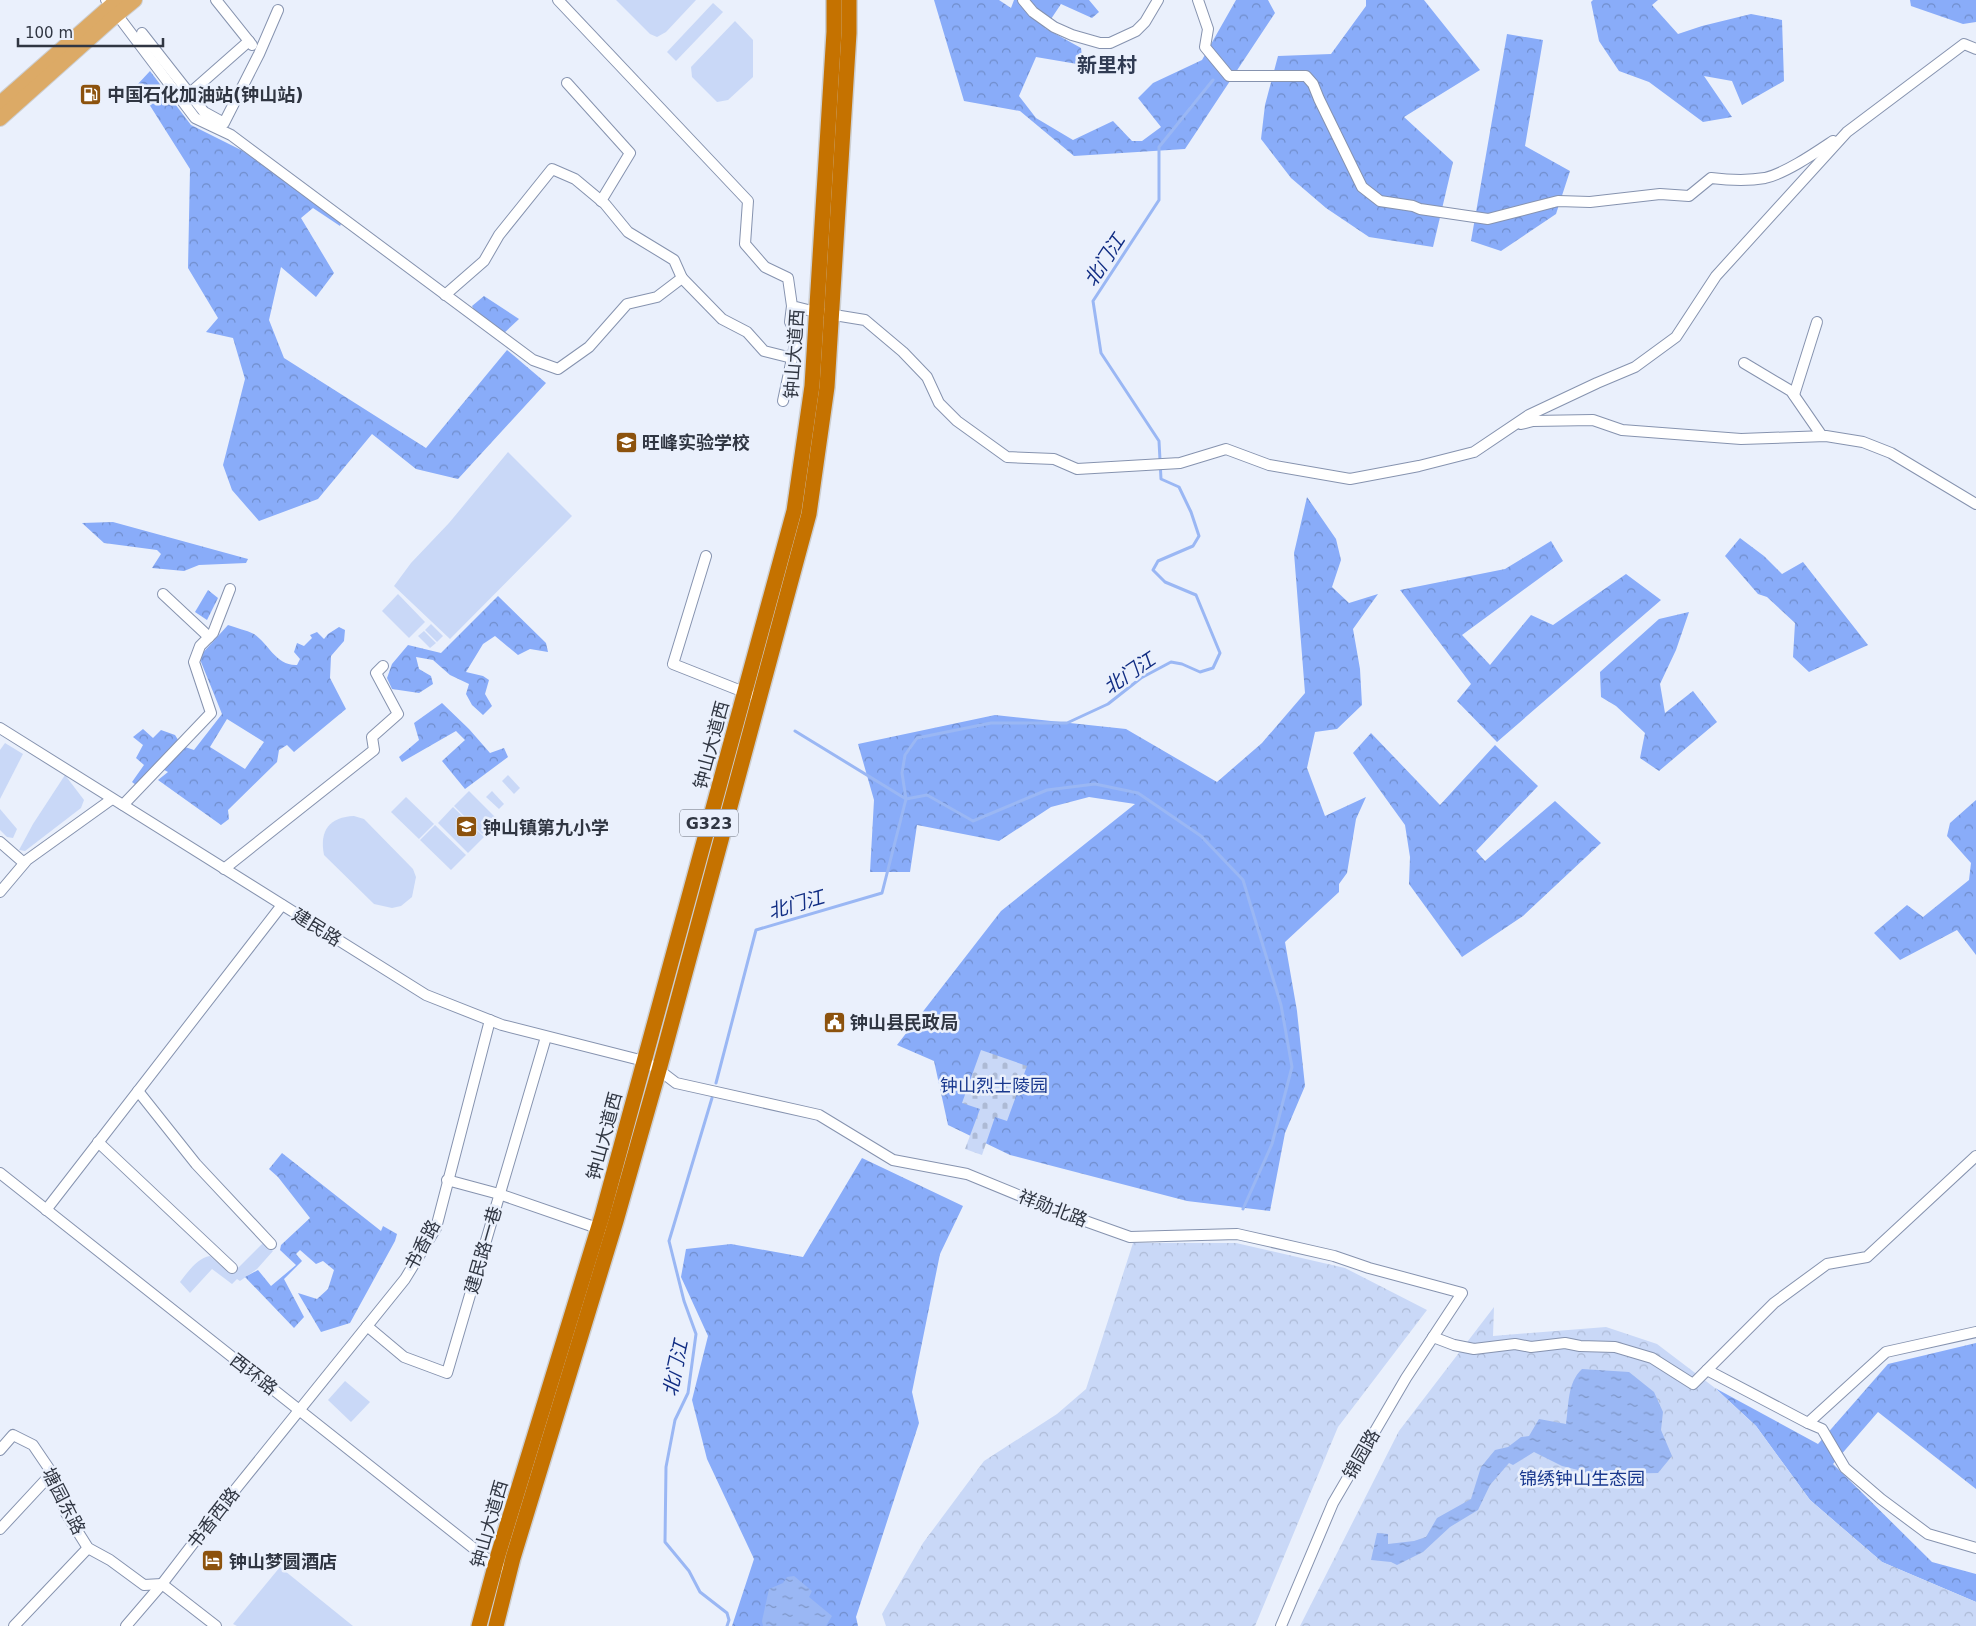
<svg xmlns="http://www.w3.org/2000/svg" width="1976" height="1626" font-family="'DejaVu Sans','Noto Sans SC',sans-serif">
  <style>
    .grass { fill: #c9d8f7 }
    .forest { fill: url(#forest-crowns); fill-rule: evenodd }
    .cemetery { fill: url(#cemetery-stones) }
    .park { fill: url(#park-crowns) }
    .water { fill: url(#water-ripples) }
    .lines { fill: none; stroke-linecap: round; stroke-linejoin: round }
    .stream { stroke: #9ab7f4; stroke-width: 3 }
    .minor-casing { stroke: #8693af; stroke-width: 12 }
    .major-casing { stroke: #cdcfd2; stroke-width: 16 }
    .highway-casing { stroke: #cdcfd2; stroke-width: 18 }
    .minor { stroke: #fff; stroke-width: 10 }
    .major { stroke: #dcaa66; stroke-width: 14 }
    .highway { stroke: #c57200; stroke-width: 15 }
    .labels { text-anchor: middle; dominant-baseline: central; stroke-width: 5; stroke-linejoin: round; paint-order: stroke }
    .shield { fill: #eaf0fc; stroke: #686e7a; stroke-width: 1 }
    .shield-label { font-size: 16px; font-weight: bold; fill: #303642 }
    .poi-label { font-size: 18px; font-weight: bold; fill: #303642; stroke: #eaf0fc; text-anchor: start }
    .street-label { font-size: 18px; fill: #303642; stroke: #eaf0fc }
    .park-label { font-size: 18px; fill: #19388e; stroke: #eaf0fc }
    .water-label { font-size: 19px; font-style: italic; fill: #112d83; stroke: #eaf0fc }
    .quarter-label { font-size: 20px; font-weight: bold; fill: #303b53; stroke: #eaf0fc }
  </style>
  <defs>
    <pattern id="forest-crowns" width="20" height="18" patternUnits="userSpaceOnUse" patternTransform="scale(1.25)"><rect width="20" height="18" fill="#89acf9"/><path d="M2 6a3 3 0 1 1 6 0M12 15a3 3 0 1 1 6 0" fill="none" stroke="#708dcb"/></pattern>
    <pattern id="cemetery-stones" width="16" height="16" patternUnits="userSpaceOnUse" patternTransform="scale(1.25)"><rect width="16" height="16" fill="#c9d8f7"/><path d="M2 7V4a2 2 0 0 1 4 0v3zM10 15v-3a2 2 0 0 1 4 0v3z" fill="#adbad5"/></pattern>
    <pattern id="park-crowns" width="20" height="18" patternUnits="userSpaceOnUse" patternTransform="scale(1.25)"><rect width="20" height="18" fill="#c9d8f7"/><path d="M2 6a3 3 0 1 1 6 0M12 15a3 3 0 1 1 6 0" fill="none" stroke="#adbad5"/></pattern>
    <pattern id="water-ripples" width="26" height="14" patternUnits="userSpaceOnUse" patternTransform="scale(1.25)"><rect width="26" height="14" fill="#9ab7f4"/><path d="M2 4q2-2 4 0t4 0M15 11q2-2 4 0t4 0" fill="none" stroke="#7e96c7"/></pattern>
  </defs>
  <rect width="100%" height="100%" fill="#eaf0fc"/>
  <g class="grass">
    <polygon points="616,0 696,0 666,32 657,37 650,34"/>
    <polygon points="713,3 723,12 676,61 667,52"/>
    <polygon points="735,21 753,40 753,77 728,100 717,102 692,77 691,67"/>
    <polygon points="508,452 572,516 450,639 394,586 411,563 449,523"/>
    <polygon points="398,594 425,622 409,638 382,611"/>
    <polygon points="431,624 443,636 437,642 425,630"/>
    <polygon points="424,631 436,643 430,648 418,636"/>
    <polygon points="5,743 23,754 0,799 0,750"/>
    <polygon points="65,775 84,800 81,808 25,851 19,850 33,824"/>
    <polygon points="508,775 520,788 514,794 502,781"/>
    <polygon points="469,791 499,821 484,836 454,806"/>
    <polygon points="492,791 504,804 499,809 486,797"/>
    <polygon points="406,797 434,824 419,839 391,812"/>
    <polygon points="453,807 484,837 468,853 438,823"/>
    <polygon points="0,809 17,829 13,838 7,837 0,830"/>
    <path d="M 354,816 L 364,819 L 413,869 L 416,877 L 412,897 L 401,906 L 392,908 L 374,904 L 324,855 C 319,830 330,817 354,816 Z"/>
    <polygon points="435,825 466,855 451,870 420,840"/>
    <path d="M 264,1242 L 273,1251 L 257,1269 L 240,1281 L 237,1279 L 232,1284 L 212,1269 L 190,1293 L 180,1282 C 188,1272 197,1258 210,1256 L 230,1273 L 239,1267 Z"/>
    <polygon points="345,1381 370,1402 351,1422 328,1400"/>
    <polygon points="280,1567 353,1626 237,1626 233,1624"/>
  </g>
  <g class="forest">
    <polygon points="934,0 999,0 1011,8 1014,0 1089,0 1099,12 1092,18 1061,4 1045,28 1081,48 1083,65 1036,57 1019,96 1036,118 1073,140 1113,121 1132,141 1142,141 1161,127 1138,98 1153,83 1202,60 1236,0 1268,0 1275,13 1185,149 1074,156 1020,111 964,101"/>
    <polygon points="1366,0 1424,0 1480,70 1404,117 1453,162 1433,247 1369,237 1326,208 1291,178 1261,139 1265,105 1278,56 1331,54 1366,6"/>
    <polygon points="1593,0 1658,0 1652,5 1678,34 1702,26 1751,14 1782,20 1784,81 1742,105 1732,81 1704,76 1732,117 1703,122 1649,82 1619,71 1599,41 1591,2"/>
    <polygon points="1910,0 1976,0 1976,22 1963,24 1911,6"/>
    <polygon points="1507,34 1543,40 1525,146 1570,171 1556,214 1501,251 1471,241"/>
    <polygon points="150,71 191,125 243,151 342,222 340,226 313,208 301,218 334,273 316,297 281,267 269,320 284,358 426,448 507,350 546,383 458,479 416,469 372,434 318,499 259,521 232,490 223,465 245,379 233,338 206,332 218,318 188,268 190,169 137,85"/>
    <polygon points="484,296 519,319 503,334 475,312 472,306"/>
    <polygon points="1307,497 1336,539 1341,560 1332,587 1349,603 1378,594 1353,629 1360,669 1362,705 1337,729 1315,732 1307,768 1325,816 1366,797 1356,819 1347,873 1339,884 1339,892 1285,942 1297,1011 1305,1086 1285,1133 1270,1211 1187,1201 1010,1155 948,1125 934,1061 897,1045 1001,911 1135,804 1089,797 1051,807 999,841 917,825 910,872 870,872 874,800 858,744 995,715 1126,729 1217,782 1262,743 1305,693 1294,553"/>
    <polygon points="113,522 248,559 246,563 199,565 184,571 152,568 161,554 157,550 104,543 82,523"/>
    <polygon points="1740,538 1764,556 1782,574 1803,562 1868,645 1809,672 1793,657 1795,623 1767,597 1758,594 1725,556"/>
    <polygon points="1551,541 1563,561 1462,635 1490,665 1531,615 1553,625 1626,574 1661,600 1497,742 1457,701 1471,684 1400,590 1505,569"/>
    <polygon points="208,590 218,598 207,620 195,612"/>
    <polygon points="498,596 546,643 548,652 530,649 518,655 495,636 483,644 466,672 483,676 489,680 485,694 492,706 483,715 472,705 466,694 469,684 450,675 433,660 416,657 419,669 431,676 433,684 419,693 392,689 387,678 392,664 408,645 441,653"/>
    <polygon points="1689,612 1676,650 1660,684 1665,713 1693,691 1717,722 1659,771 1640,758 1645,733 1616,706 1601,697 1600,672 1659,619"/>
    <path d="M 228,625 C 236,628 246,630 254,634 C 269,644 276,666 297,665 L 300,659 L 294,652 L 297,643 L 304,646 L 312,638 L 310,635 L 317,632 L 324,639 L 328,634 L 339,627 L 345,630 L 344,641 L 331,656 L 330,678 L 346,709 L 294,752 L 287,745 L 279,750 L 277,762 L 228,810 L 229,819 L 221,825 L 158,780 L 168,772 L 155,765 L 136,785 L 132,782 L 144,765 L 136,758 L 143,745 L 133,737 L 143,729 L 153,738 L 161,730 L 175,735 L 182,746 L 194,750 L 222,714 L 199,657 ZM 227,719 L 264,742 L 245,769 L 210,747 Z"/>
    <polygon points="442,703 469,729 490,753 504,748 508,757 465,789 442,761 465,740 456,731 402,762 399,757 419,740 414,723"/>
    <polygon points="1371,733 1440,805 1495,745 1538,786 1476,851 1485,861 1555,801 1601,843 1523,916 1462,957 1409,884 1410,857 1405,825 1353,753"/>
    <polygon points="1976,800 1976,955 1957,930 1900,960 1874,933 1907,905 1923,917 1969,880 1971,863 1947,836 1950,823"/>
    <polygon points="282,1153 381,1231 383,1226 397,1234 395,1241 350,1323 321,1332 298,1293 317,1299 328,1289 334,1270 323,1261 316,1264 300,1250 296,1254 302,1261 284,1279 304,1317 294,1328 245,1277 258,1270 271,1286 296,1265 280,1250 281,1245 310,1218 278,1177 269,1169"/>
    <polygon points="862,1158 963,1206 940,1254 912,1392 919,1423 856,1617 858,1626 732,1626 754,1559 707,1459 692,1400 708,1336 681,1277 686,1249 731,1244 803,1257"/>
    <polygon points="1976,1343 1976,1489 1878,1412 1833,1464 1932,1562 1976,1574 1976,1602 1882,1562 1810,1500 1756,1426 1715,1388 1818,1444 1888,1364"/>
  </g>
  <polygon class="cemetery" points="981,1050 1027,1066 1007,1121 995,1117 982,1155 965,1149 980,1109 962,1103"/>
  <g class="park">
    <polygon points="1133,1243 1236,1243 1345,1268 1427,1310 1338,1427 1255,1626 886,1626 882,1614 923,1543 984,1461 1057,1414 1086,1389"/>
    <polygon points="1494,1307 1493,1336 1606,1327 1657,1344 1715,1388 1756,1426 1810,1500 1882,1562 1976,1602 1976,1626 1300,1626 1399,1431"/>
  </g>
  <g class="water">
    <path d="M 1582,1369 L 1629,1372 L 1654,1392 L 1663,1412 L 1661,1430 L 1672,1456 L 1658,1473 L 1612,1474 L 1604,1481 L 1582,1471 L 1562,1466 L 1534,1452 L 1513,1465 L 1509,1463 L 1490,1485 L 1478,1510 L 1450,1527 L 1423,1552 L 1397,1565 L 1391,1562 L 1371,1560 L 1377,1533 L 1388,1534 L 1388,1544 L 1414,1541 L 1426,1537 L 1437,1518 L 1471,1499 L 1481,1467 L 1495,1450 L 1508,1447 L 1521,1437 L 1529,1436 L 1539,1419 L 1566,1424 C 1569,1405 1567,1383 1582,1369 Z"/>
    <polygon points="794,1576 812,1591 809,1597 832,1616 826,1626 763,1626 762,1621 769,1589 783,1583 787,1577"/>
  </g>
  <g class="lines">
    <g class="stream">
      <polyline points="795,731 906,799 927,795 973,821 1047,790 1095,784 1138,793 1201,836 1243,880 1281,1005 1292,1067 1272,1144 1243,1209"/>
      <polyline points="716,1083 756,930 882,893 906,799 902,773 905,755 917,738 991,723 1067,723 1108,704 1141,678 1171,662 1182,664 1200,672 1213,668 1220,653 1196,595 1165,582 1153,570 1158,561 1193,546 1199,536 1191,512 1179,487 1161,479 1159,441 1101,353 1093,301 1159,200 1159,147 1213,80"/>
      <polyline points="712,1098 669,1241 684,1301 696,1334 688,1393 675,1420 666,1467 665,1542 689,1571 700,1592 727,1613 729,1620 727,1626"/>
    </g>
    <defs>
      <g id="minor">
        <polyline points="106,0 195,118 231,135 533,360 558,369 589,347 627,304 657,297 682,278 722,319 747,332 764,351 792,358"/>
        <polyline points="216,0 252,45"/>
        <polyline points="558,0 748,201 745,244 765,267 788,278 792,306 816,312 865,320 903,352 927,377 939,403 957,421 1007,457 1054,459 1077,469 1180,463 1226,449 1269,465 1350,479 1419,466 1474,452 1529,415 1597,383 1635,367 1676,337 1716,276 1847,132 1964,44 1976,49"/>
        <polyline points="1023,0 1033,12 1054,27 1072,35 1100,43 1110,43 1136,31 1145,22 1158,0"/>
        <path d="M 1198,0 L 1208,29 L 1205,47 L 1229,76 L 1306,76 L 1313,84 L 1319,99 L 1362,187 L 1380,201 L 1413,206 L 1420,209 L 1488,219 L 1558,201 L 1590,202 L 1660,194 L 1689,196 L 1711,178 C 1728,180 1748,181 1765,178 C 1786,173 1815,153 1833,141"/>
        <polyline points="142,33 204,112 224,123 259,54 278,10"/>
        <polyline points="567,83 630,153 601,201"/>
        <polyline points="190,93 249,41"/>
        <polyline points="445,295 484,261 499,235 552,169 575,179 605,204 628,232 674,260 682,278"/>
        <polyline points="1744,363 1791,391 1822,436"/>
        <polyline points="1794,395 1817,322"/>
        <polyline points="783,401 797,335 790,322 792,306"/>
        <polyline points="1521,424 1533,421 1593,420 1622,430 1741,439 1826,436 1863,442 1891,453 1976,504"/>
        <polyline points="706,556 673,664 759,698"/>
        <polyline points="163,594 209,637"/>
        <polyline points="0,728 426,995 502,1025 644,1061 659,1070 676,1083 819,1115 893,1160 967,1174 1057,1211 1130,1237 1237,1234 1334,1256 1369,1268 1462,1293 1406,1378 1333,1503 1281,1626"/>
        <polyline points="123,805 211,713 194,662 200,646 213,633 230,589"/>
        <polyline points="0,842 24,863"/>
        <polyline points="224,869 374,750 372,737 398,714 376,673 383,666"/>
        <polyline points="0,892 27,860 112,799"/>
        <polyline points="138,1091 196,1164 271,1244"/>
        <polyline points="98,1142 232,1268"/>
        <polyline points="0,1173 496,1566 500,1567"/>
        <polyline points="447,1180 499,1194 603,1230"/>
        <polyline points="46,1210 282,905"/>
        <polyline points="367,1326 404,1357 447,1373 546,1037"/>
        <polyline points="1433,1337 1454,1345 1474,1349 1515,1344 1531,1347 1565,1343 1580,1346 1615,1347 1652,1358 1693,1384 1774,1303 1827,1264 1867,1257 1976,1156"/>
        <polyline points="1707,1370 1808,1423 1886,1352 1976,1332"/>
        <polyline points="1808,1423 1822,1429 1845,1468 1881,1499 1928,1534 1976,1548"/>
        <polyline points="0,1450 13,1435 33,1445 52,1473 66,1513 88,1548 110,1560 144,1585 162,1584 216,1626"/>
        <polyline points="0,1529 52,1473"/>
        <polyline points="14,1626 88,1548"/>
        <polyline points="126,1626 162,1584 218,1511 405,1279 436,1228 490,1020"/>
      </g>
      <g id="major">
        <polyline points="0,103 117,0"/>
        <polyline points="0,119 112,19 135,0"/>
      </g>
      <g id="highway">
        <polyline points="479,1626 498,1555 602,1216 794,511 812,386 834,32 834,0"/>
        <polyline points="496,1626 513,1558 616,1221 659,1070 809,514 827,387 849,33 849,0"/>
      </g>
    </defs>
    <use href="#minor" class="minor-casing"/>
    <use href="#major" class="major-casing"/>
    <use href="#highway" class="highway-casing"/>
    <use href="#minor" class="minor"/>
    <use href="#major" class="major"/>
    <use href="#highway" class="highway"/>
  </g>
  <defs>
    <symbol id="fuel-square" viewBox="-11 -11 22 22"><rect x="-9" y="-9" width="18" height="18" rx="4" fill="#8c520d" stroke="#eaf0fc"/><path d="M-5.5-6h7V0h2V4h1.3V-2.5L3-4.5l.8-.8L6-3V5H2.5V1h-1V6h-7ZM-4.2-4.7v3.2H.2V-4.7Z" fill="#fff"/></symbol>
    <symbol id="school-square" viewBox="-11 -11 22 22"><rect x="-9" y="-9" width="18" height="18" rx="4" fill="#8c520d" stroke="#eaf0fc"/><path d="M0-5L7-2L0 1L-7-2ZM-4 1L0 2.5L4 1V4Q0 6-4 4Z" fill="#fff"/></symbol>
    <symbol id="civic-square" viewBox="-11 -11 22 22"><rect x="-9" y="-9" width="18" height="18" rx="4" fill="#8c520d" stroke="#eaf0fc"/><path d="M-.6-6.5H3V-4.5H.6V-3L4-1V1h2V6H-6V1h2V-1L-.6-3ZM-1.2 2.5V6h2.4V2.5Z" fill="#fff"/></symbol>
    <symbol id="hotel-square" viewBox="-11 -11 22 22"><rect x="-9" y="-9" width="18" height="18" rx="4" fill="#8c520d" stroke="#eaf0fc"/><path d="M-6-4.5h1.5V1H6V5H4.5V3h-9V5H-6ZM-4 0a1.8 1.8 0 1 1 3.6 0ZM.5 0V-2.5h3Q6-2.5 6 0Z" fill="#fff"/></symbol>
  </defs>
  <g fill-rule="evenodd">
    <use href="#fuel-square" x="78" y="82" width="25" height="25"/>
    <use href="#school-square" x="614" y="430" width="25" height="25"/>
    <use href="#school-square" x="454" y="814" width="25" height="25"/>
    <use href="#civic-square" x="822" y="1010" width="25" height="25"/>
    <use href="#hotel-square" x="200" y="1548" width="25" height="25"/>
  </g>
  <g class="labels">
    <rect class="shield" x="680" y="809.5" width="58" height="27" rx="4"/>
    <g class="shield-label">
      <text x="709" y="823">G323</text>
    </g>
    <g class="poi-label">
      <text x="107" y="94">中国石化加油站(钟山站)</text>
      <text x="642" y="442">旺峰实验学校</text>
      <text x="483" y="827">钟山镇第九小学</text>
      <text x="850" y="1022">钟山县民政局</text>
      <text x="229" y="1561">钟山梦圆酒店</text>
    </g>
    <g class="street-label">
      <text transform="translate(794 354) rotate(-86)">钟山大道西</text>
      <text transform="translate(711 745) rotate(-75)">钟山大道西</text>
      <text transform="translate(317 927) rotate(32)">建民路</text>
      <text transform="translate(604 1136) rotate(-75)">钟山大道西</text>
      <text transform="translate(1053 1208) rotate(21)">祥勋北路</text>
      <text transform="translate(422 1245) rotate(-62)">书香路</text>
      <text transform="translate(483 1250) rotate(-74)">建民路一巷</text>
      <text transform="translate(254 1374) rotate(38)">西环路</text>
      <text transform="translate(1361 1454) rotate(-60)">锦园路</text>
      <text transform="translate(64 1501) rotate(63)">塘园东路</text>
      <text transform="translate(213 1518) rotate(-52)">书香西路</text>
      <text transform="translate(489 1524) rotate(-74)">钟山大道西</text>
    </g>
    <g class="park-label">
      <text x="994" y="1085">钟山烈士陵园</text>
      <text x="1582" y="1478">锦绣钟山生态园</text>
    </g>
    <g class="water-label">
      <text transform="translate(1104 260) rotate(-57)">北门江</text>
      <text transform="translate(1129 673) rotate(-34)">北门江</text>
      <text transform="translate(796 904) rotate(-16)">北门江</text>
      <text transform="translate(675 1368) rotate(-78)">北门江</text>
    </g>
    <g class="quarter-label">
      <text x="1107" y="65">新里村</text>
    </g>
  </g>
  <path d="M18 38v8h145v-8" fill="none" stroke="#303642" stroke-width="2.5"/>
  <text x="25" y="38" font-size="15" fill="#303642" stroke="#eaf0fc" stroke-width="4" paint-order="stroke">100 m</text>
</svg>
